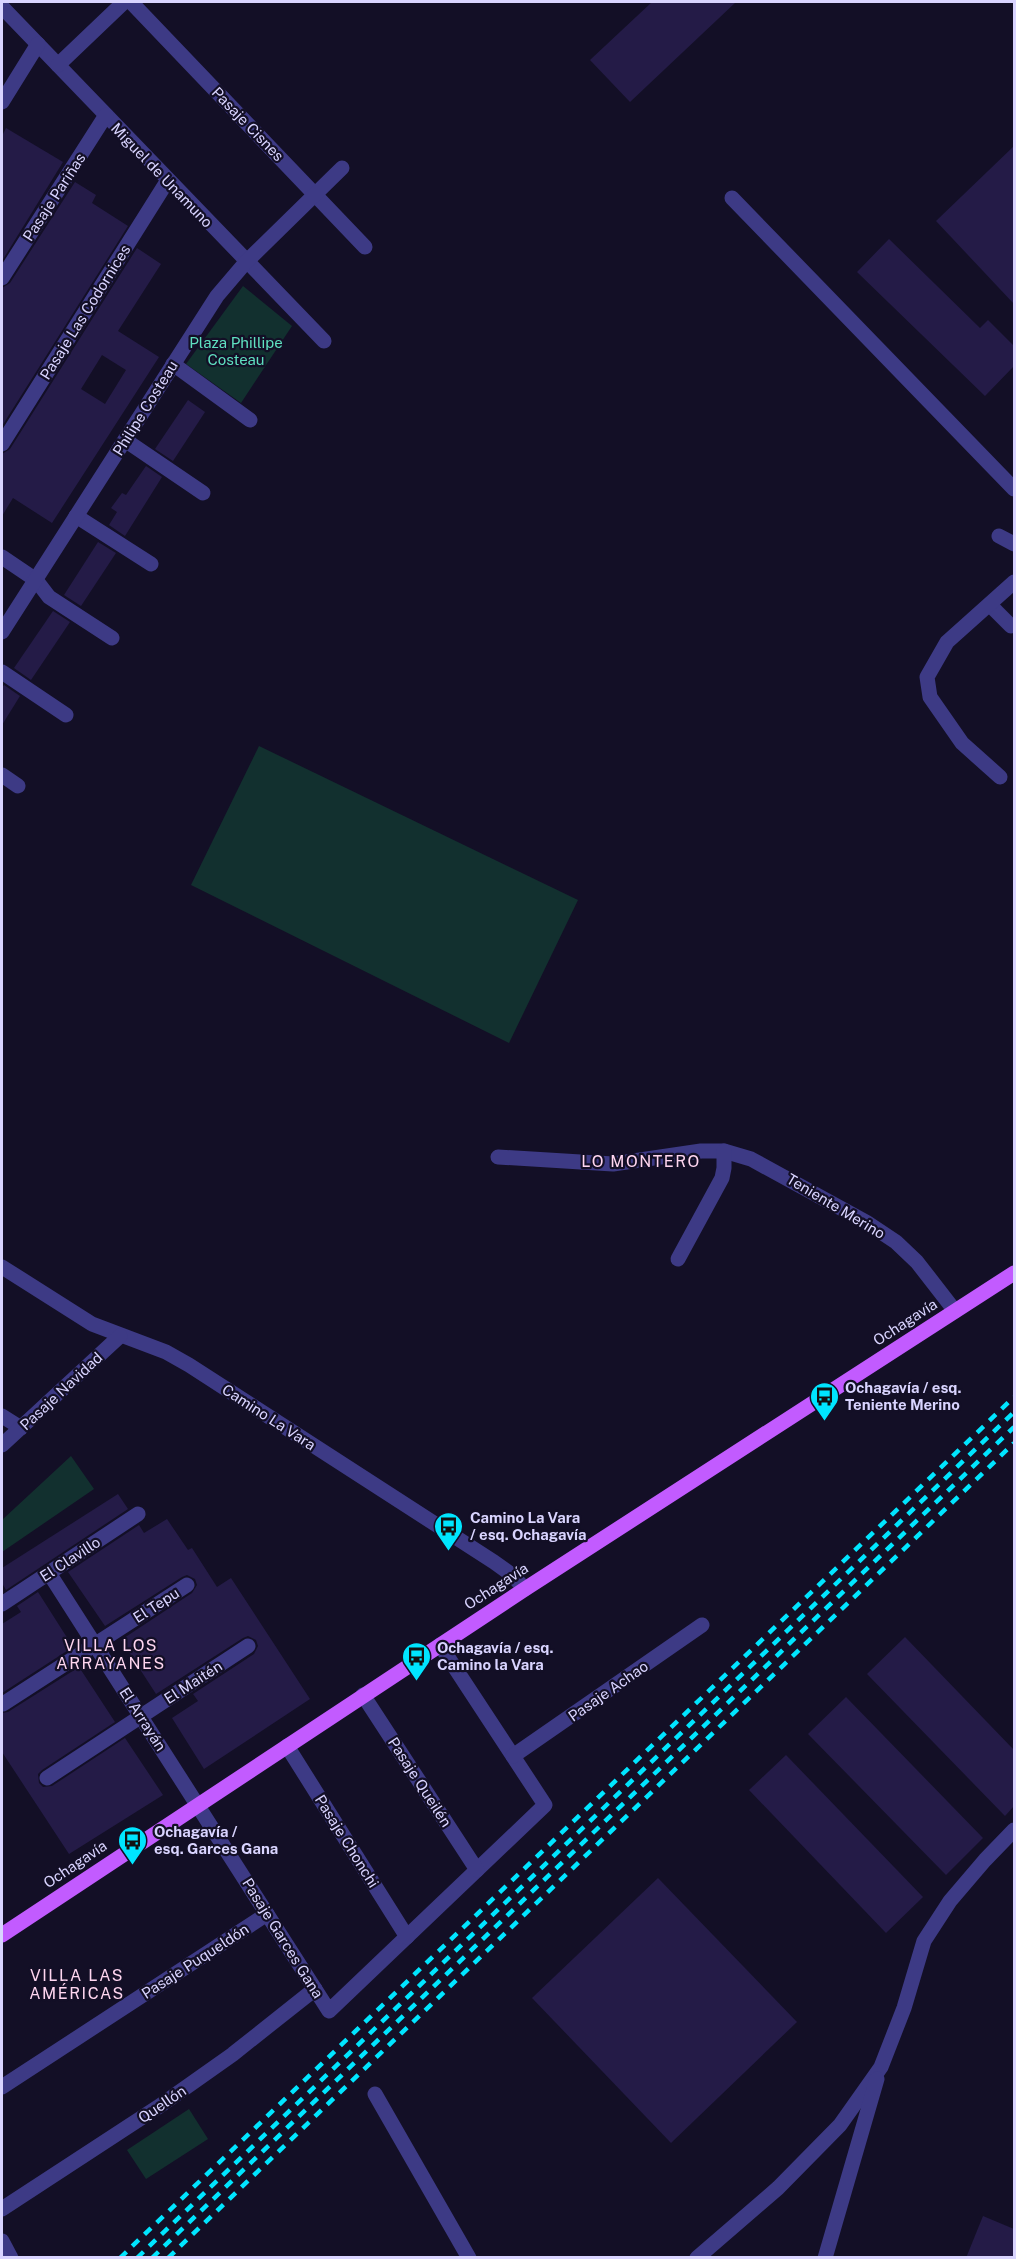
<svg xmlns="http://www.w3.org/2000/svg" width="1016" height="2259" font-family="'Public Sans',sans-serif">
  <style>
    .green { fill: #12302f }
    .building { fill: #241b47; fill-rule: evenodd }
    .lines { fill: none; stroke-linecap: round; stroke-linejoin: round }
    .minor { stroke: #3d3a85; stroke-width: 15 }
    .major { stroke: #c25bff; stroke-width: 15 }
    .rail { stroke: #00e5ff; stroke-width: 4.5; stroke-dasharray: 9 8; stroke-linecap: butt }
    .labels { text-anchor: middle; dominant-baseline: central; stroke-width: 4.5; stroke-linejoin: round; paint-order: stroke }
    .street-label { font-size: 15px; fill: #d9d4ff; stroke: #130f26 }
    .park-label { font-size: 15px; fill: #5fe0c0; stroke: #130f26 }
    .poi-label { font-size: 15px; font-weight: bold; fill: #d9d4ff; stroke: #130f26; text-anchor: start }
    .neighbourhood-label { font-size: 16px; letter-spacing: 1.5px; fill: #ffd6f0; stroke: #130f26 }
  </style>
  <rect width="100%" height="100%" fill="#130f26"/>
  <g class="green">
    <polygon points="243,286 292,326 241,403 186,364"/>
    <polygon points="259,746 578,900 509,1043 191,885"/>
    <polygon points="71,1456 94,1489 2,1552 2,1520"/>
    <polygon points="189,2109 208,2139 146,2179 127,2150"/>
  </g>
  <g class="building">
    <polygon points="652,2 736,2 630,102 590,60"/>
    <polygon points="6,128 63,162 2,261 2,136"/>
    <polygon points="1014,146 1014,304 936,221"/>
    <polygon points="75,182 96,195 92,203 128,226 2,426 2,288 10,283"/>
    <polygon points="889,239 980,328 988,320 1014,346 1014,366 985,396 857,272"/>
    <path d="M 137,248 L 161,264 L 118,331 L 159,357 L 52,523 L 13,498 L 2,516 L 2,454 L 10,449 ZM 102,355 L 126,370 L 105,404 L 81,389 Z"/>
    <polygon points="188,400 205,412 173,461 155,449"/>
    <polygon points="146,466 162,477 125,536 109,525 117,512 111,508 122,493 126,495"/>
    <polygon points="98,542 116,553 81,606 64,595"/>
    <polygon points="53,611 70,622 31,680 14,668"/>
    <polygon points="4,685 20,696 2,725 2,688"/>
    <polygon points="118,1494 128,1509 6,1590 2,1583 2,1568"/>
    <polygon points="167,1519 188,1550 192,1548 217,1587 231,1578 310,1699 204,1769 172,1718 198,1701 193,1694 254,1654 258,1646 256,1640 248,1636 243,1638 156,1694 121,1640 192,1593 197,1585 195,1579 187,1575 182,1577 105,1626 68,1572 139,1525 144,1533"/>
    <polygon points="38,1592 73,1647 2,1693 2,1624 21,1612 17,1606"/>
    <polygon points="905,1637 1014,1750 1014,1806 1005,1816 867,1674"/>
    <polygon points="79,1667 115,1722 42,1770 38,1774 39,1783 43,1787 52,1786 125,1738 163,1795 69,1854 2,1752 2,1713 8,1712"/>
    <polygon points="846,1697 983,1838 946,1875 808,1734"/>
    <polygon points="786,1755 923,1897 886,1933 749,1790"/>
    <polygon points="658,1878 797,2022 671,2143 532,1998"/>
    <polygon points="983,2216 1014,2229 1014,2258 966,2258"/>
  </g>
  <g class="lines">
    <g class="minor">
      <polyline points="131,2 365,247"/>
      <polyline points="2,7 324,341"/>
      <polyline points="58,65 124,2"/>
      <polyline points="2,102 38,44"/>
      <polyline points="732,198 1014,489"/>
      <polyline points="2,278 106,115"/>
      <polyline points="173,364 250,420"/>
      <polyline points="125,440 203,493"/>
      <polyline points="2,444 168,180"/>
      <polyline points="76,516 151,564"/>
      <polyline points="999,536 1014,544"/>
      <polyline points="2,557 36,580 49,597 112,638"/>
      <polyline points="990,605 1011,626"/>
      <polyline points="2,632 217,296 246,262 342,168"/>
      <polyline points="2,672 66,715"/>
      <polyline points="2,775 18,786"/>
      <polyline points="1000,777 962,743 930,697 927,677 947,642 1014,582"/>
      <polyline points="498,1157 613,1164 701,1151 724,1151 751,1159 866,1222 896,1242 917,1262 955,1311"/>
      <polyline points="678,1259 722,1178 724,1168 724,1151"/>
      <polyline points="2,1267 92,1324 166,1352 189,1365 494,1562 512,1575 525,1589"/>
      <polyline points="2,1416 21,1428"/>
      <polyline points="2,1445 120,1336"/>
      <polyline points="49,1573 329,2011 545,1805 440,1645"/>
      <polyline points="2,1604 138,1514"/>
      <polyline points="363,1695 477,1870"/>
      <polyline points="3,1704 187,1585"/>
      <polyline points="287,1746 407,1937"/>
      <polyline points="513,1756 702,1625"/>
      <polyline points="47,1778 248,1646"/>
      <polyline points="2,2087 267,1914"/>
      <polyline points="375,2094 469,2258"/>
      <polyline points="2,2209 158,2107 233,2054 315,1989"/>
      <polyline points="2,2241 11,2258"/>
      <polyline points="697,2258 778,2188 840,2125 881,2067 904,2008 924,1941 950,1901 985,1860 1014,1830"/>
      <polyline points="825,2258 877,2079"/>
    </g>
    <polyline class="major" points="2,1935 525,1589 1014,1273"/>
    <g class="rail">
      <polyline points="120,2258 1014,1397"/>
      <polyline points="137,2258 1014,1412"/>
      <polyline points="152,2258 1014,1427"/>
      <polyline points="168,2258 1014,1443"/>
    </g>
  </g>
  <defs>
    <symbol id="bus-pin" viewBox="-11 -11 22 30"><path d="M0 17L-7.5 6A9.5 9.5 0 1 1 7.5 6Z" fill="#00e5ff" stroke="#130f26"/><path d="M-5-6H5V4H4V6H2V4H-2V6H-4V4H-5ZM-3.5-4V0h7V-4ZM-3.5 1.2v1.5H-2V1.2ZM2 1.2v1.5H3.5V1.2Z" fill="#111"/></symbol>
  </defs>
  <g fill-rule="evenodd">
    <use href="#bus-pin" x="808" y="1380" width="33" height="45"/>
    <use href="#bus-pin" x="432" y="1510" width="33" height="45"/>
    <use href="#bus-pin" x="400" y="1640" width="33" height="45"/>
    <use href="#bus-pin" x="116" y="1824" width="33" height="45"/>
  </g>
  <g class="labels">
    <g class="street-label">
      <text transform="translate(248 124) rotate(46)">Pasaje Cisnes</text>
      <text transform="translate(162 175) rotate(46)">Miguel de Unamuno</text>
      <text transform="translate(54 197) rotate(-57)">Pasaje Pariñas</text>
      <text transform="translate(85 312) rotate(-58)">Pasaje Las Codornices</text>
      <text transform="translate(145 408) rotate(-58)">Philipe Costeau</text>
      <text transform="translate(836 1206) rotate(31)">Teniente Merino</text>
      <text transform="translate(905 1322) rotate(-33)">Ochagavía</text>
      <text transform="translate(61 1391) rotate(-43)">Pasaje Navidad</text>
      <text transform="translate(269 1417) rotate(33)">Camino La Vara</text>
      <text transform="translate(70 1559) rotate(-33)">El Clavillo</text>
      <text transform="translate(496 1586) rotate(-33)">Ochagavía</text>
      <text transform="translate(156 1605) rotate(-33)">El Tepu</text>
      <text transform="translate(193 1682) rotate(-33)">El Maitén</text>
      <text transform="translate(608 1691) rotate(-35)">Pasaje Achao</text>
      <text transform="translate(143 1719) rotate(57)">El Arrayán</text>
      <text transform="translate(420 1782) rotate(57)">Pasaje Queilén</text>
      <text transform="translate(347 1841) rotate(58)">Pasaje Chonchi</text>
      <text transform="translate(75 1864) rotate(-34)">Ochagavía</text>
      <text transform="translate(283 1938) rotate(58)">Pasaje Garces Gana</text>
      <text transform="translate(195 1961) rotate(-33)">Pasaje Puqueldón</text>
      <text transform="translate(162 2104) rotate(-34)">Quellón</text>
    </g>
    <g class="park-label">
      <text x="236" y="342">Plaza Phillipe<tspan x="236" dy="17">Costeau</tspan></text>
    </g>
    <g class="poi-label">
      <text x="845" y="1387">Ochagavía / esq.<tspan x="845" dy="17">Teniente Merino</tspan></text>
      <text x="470" y="1517">Camino La Vara<tspan x="470" dy="17">/ esq. Ochagavía</tspan></text>
      <text x="437" y="1647">Ochagavía / esq.<tspan x="437" dy="17">Camino la Vara</tspan></text>
      <text x="154" y="1831">Ochagavía /<tspan x="154" dy="17">esq. Garces Gana</tspan></text>
    </g>
    <g class="neighbourhood-label">
      <text x="641" y="1161">LO MONTERO</text>
      <text x="111" y="1645">VILLA LOS<tspan x="111" dy="18">ARRAYANES</tspan></text>
      <text x="77" y="1975">VILLA LAS<tspan x="77" dy="18">AMÉRICAS</tspan></text>
    </g>
  </g>
  <rect width="1016" height="2259" fill="none" stroke="#d9d4ff" stroke-width="6"/>
</svg>
